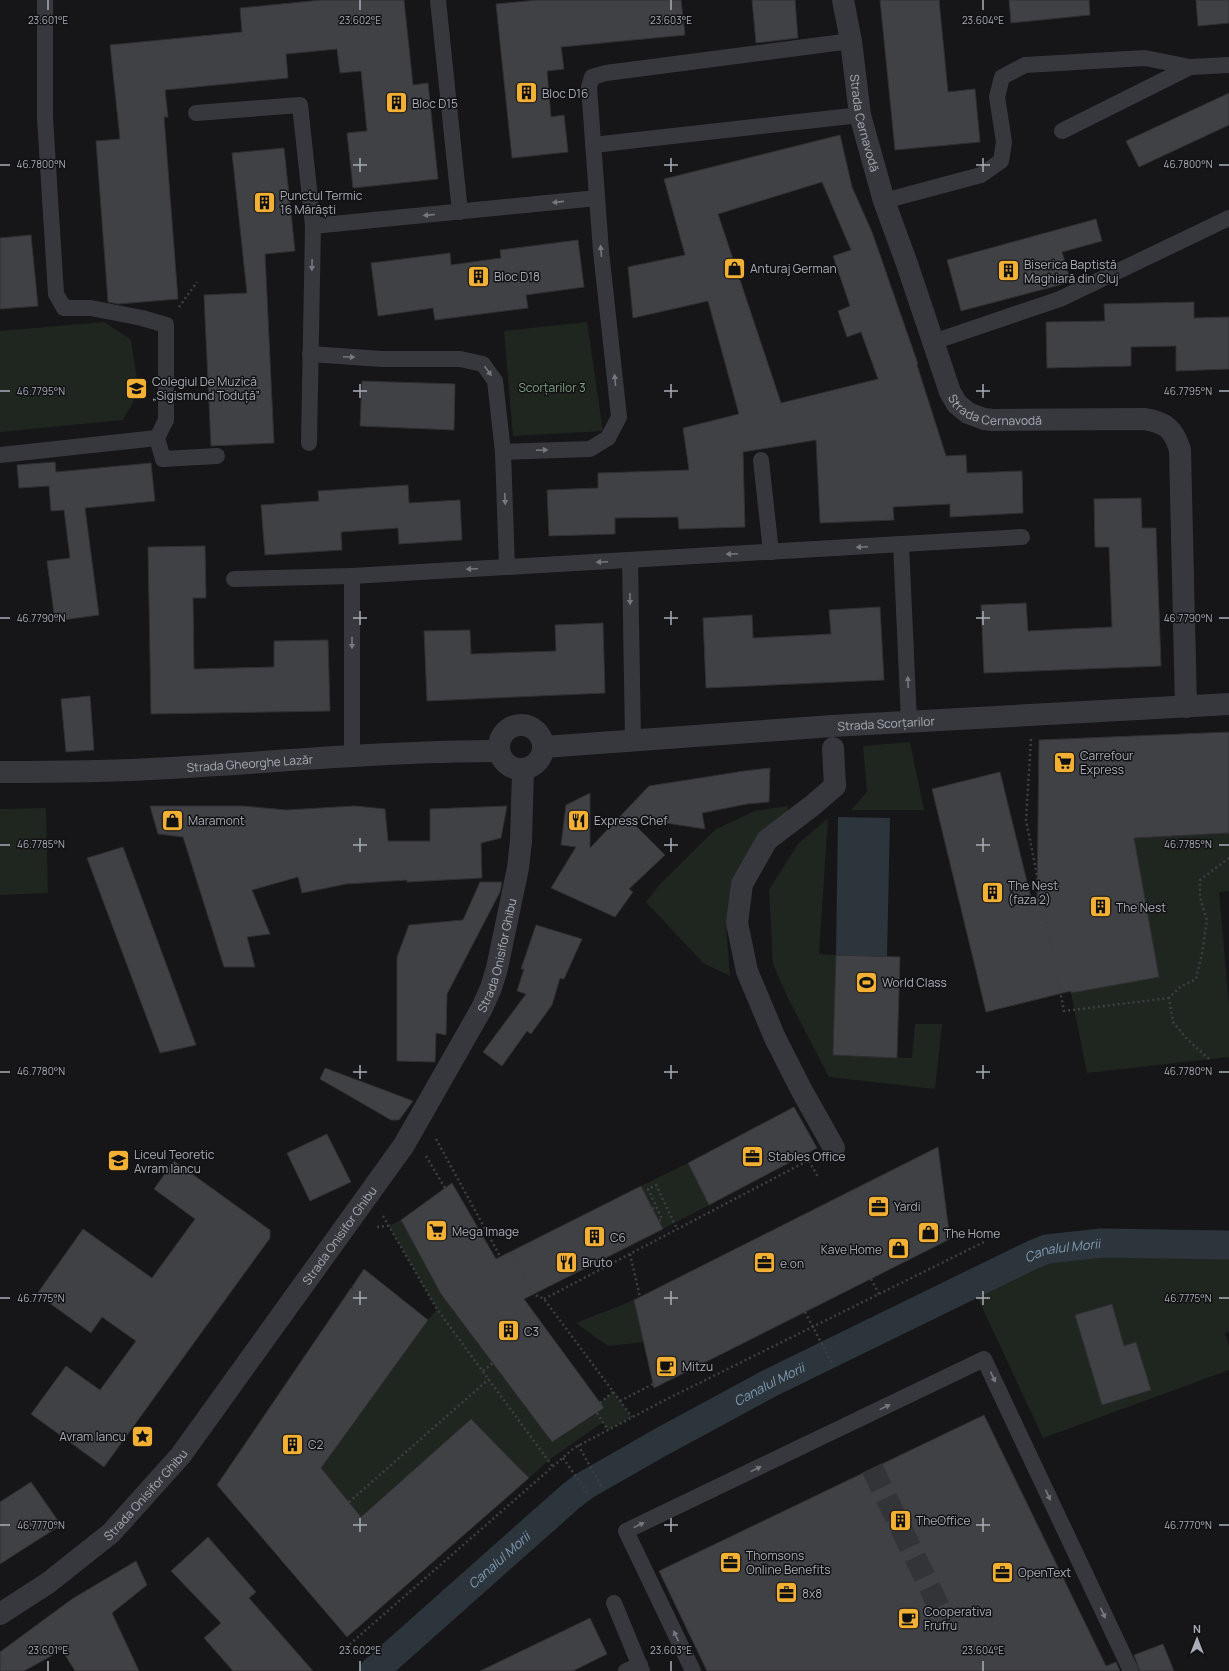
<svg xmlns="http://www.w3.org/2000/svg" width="1229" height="1671" font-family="Manrope,sans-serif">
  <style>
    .green { fill: #1e261f }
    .water { fill: #2c353c }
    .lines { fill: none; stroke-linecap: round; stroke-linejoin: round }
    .canal { stroke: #2c353c; stroke-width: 29 }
    .building { fill: #404145; stroke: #303034; fill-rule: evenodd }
    .street-tunnel { stroke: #333438; stroke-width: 22; stroke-dasharray: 22 11; stroke-linecap: butt }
    .path { stroke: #3d3f44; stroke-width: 2.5; stroke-dasharray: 2 3; stroke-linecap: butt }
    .lane { stroke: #37383d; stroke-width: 16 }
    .street { stroke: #37383d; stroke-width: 22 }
    .oneway { fill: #757881 }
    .ticks { fill: none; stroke: #a8adb8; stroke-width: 1.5 }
    .labels { text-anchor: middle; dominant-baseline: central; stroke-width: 3; stroke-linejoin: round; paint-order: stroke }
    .poi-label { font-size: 12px; fill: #a8adb8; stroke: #111113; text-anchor: start }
    .street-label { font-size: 12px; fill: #a8adb8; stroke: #111113 }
    .park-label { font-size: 12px; fill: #7fa381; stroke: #111113 }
    .water-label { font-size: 13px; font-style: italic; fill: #7f9bb3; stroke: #111113 }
    .ticks-label { font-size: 10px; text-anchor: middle; fill: #a8adb8; stroke: #111113; stroke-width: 3; stroke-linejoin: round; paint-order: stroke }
  </style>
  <rect width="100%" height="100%" fill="#161618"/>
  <g class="green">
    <polygon points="104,322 131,340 139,392 123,420 0,432 0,331"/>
    <polygon points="587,322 603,431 513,436 504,331"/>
    <polygon points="910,742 924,810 851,810 867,792 863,746"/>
    <polygon points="788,806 787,816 733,881 726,925 730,976 703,963 646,902 661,883 716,829 755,811"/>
    <polygon points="46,808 48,893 0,895 0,809"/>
    <polygon points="828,818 819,954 836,955 833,1055 912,1058 915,1024 942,1024 935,1089 829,1077 788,998 773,964 769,890 798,844"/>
    <polygon points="1229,833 1229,891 1219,892 1229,1005 1229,1057 1087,1073 1071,993 1159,977 1134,838"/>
    <polygon points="688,1163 709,1205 663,1229 641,1186"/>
    <polygon points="401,1220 441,1294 552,1442 604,1409 600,1403 613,1392 632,1417 608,1430 603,1422 549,1460 529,1478 471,1419 361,1517 321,1468 428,1320 437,1309 389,1226"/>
    <polygon points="1103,1252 1229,1252 1229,1332 1225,1333 1229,1347 1229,1370 1043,1438 975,1292 1033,1265 1052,1259"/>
    <polygon points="634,1300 644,1342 608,1346 576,1323"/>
  </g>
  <polygon class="water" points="838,817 890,818 887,957 836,955"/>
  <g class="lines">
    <path class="canal" id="s1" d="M 374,1671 L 571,1496 L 584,1486 L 661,1442 L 770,1383 L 1032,1255 L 1047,1249 L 1102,1243 L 1229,1245"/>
  </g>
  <g class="building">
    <polygon points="322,0 404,0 413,85 428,83 438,179 353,188 347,133 367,131 361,71 340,73 337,49 286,54 288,78 165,90 168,117 164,117 178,299 118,304 108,302 96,141 120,139 110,45 242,32 240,8"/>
    <polygon points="538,0 681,0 685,35 561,47 564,69 547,71 551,117 564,115 568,152 512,158 496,4"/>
    <polygon points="752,0 795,0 798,38 756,43"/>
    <polygon points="880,0 939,0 948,92 975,89 980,142 895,150"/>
    <polygon points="1009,0 1089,0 1090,15 1011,23"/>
    <polygon points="1196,0 1229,0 1229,23 1198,26"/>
    <polygon points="1229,93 1229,125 1139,167 1126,141"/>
    <path d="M 840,135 L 852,187 L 872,232 L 918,364 L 917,365 L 946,456 L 966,455 L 967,473 L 1022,471 L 1023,513 L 950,517 L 950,504 L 893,507 L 894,520 L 820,523 L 816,440 L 743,452 L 745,527 L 679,529 L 678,517 L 615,518 L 615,534 L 549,536 L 547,490 L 598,488 L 598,473 L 689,470 L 683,428 L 739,414 L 708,301 L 633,318 L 628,267 L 685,255 L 664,179 ZM 822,182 L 851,250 L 833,256 L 850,306 L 838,311 L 847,337 L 861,332 L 878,379 L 781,403 L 718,214 Z"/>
    <polygon points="284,148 295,251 265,254 274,443 211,446 204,295 247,293 232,153"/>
    <polygon points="1096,219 1102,241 1062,252 1071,282 961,311 947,260"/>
    <polygon points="31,235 38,306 0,309 0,238"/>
    <polygon points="578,240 584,287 526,295 528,308 435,320 433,308 378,316 371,263 450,253 451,265 501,258 500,250"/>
    <polygon points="1194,302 1194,318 1229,317 1229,369 1176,371 1176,346 1131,347 1131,366 1047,368 1046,322 1105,321 1104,304"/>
    <polygon points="362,381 455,384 454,430 360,426"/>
    <polygon points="55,462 56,472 151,463 155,501 85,508 99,615 55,621 47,561 70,558 64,510 51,511 49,486 19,488 17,465"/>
    <polygon points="408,485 409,503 460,500 462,540 399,544 398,528 341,532 342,550 265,555 261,505 319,501 318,491"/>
    <polygon points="1141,498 1142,528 1156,528 1161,666 984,673 981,605 1026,603 1028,631 1112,627 1109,547 1095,547 1094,499"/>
    <polygon points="205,546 206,598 193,598 194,669 274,667 274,641 328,640 330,711 151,714 148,547"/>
    <polygon points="880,607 884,680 706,688 703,618 752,615 753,638 831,634 829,610"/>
    <polygon points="603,623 605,693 427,701 424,631 470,630 471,654 556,651 555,625"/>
    <polygon points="90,696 94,750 66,752 61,699"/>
    <polygon points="1229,732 1229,833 1134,838 1159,977 1071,993 1071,991 986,1012 932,789 1000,772 1032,902 1037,901 1039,740"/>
    <polygon points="770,768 769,802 747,804 702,813 705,829 627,817 665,855 629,889 633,892 615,917 551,888 576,847 561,845 566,805 590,793 590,848 649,786 744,771"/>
    <polygon points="150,806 243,806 286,810 355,806 385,809 388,841 430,841 430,809 507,806 501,838 481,843 482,878 407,882 407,880 346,884 302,893 298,877 252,890 270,934 247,937 255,967 224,967 183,837 158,834"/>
    <polygon points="123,847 196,1045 160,1053 87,858"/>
    <polygon points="480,882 502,882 500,892 447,994 446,1035 436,1033 435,1062 397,1061 397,957 409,925 463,920"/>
    <polygon points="536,925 582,939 564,979 560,978 552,1005 531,1034 527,1031 502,1066 483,1052 526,994 517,991 524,969 521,969"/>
    <polygon points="836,955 900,957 897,1058 833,1055"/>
    <polygon points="325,1068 392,1093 413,1101 399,1120 391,1120 320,1079"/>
    <polygon points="794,1107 817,1148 709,1205 688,1163"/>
    <polygon points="327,1134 351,1182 310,1201 287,1153"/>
    <polygon points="938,1147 950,1239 654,1388 634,1300"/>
    <polygon points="174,1161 270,1230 270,1238 104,1467 31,1414 66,1366 100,1390 136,1341 102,1317 91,1333 37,1294 83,1229 152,1278 195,1219 154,1189"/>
    <polygon points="452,1183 496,1259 641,1186 663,1229 524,1299 604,1408 552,1442 441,1294 401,1220"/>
    <polygon points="364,1269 428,1320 321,1468 361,1517 471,1419 529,1478 347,1637 217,1485 351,1288 353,1290 352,1287"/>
    <polygon points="1112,1304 1124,1346 1136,1342 1151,1390 1102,1405 1075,1315"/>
    <polygon points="984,1415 1106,1666 1116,1662 1120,1671 707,1671 659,1571"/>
    <polygon points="31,1482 61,1525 0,1564 0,1502"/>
    <polygon points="208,1537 256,1592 249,1598 313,1671 233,1671 204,1638 221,1623 171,1571"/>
    <polygon points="136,1561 147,1585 112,1613 139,1671 75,1671 62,1650 24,1671 0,1671 0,1652 72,1599"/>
    <polygon points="590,1618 607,1654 573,1671 480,1671"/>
    <polygon points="1163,1644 1174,1671 1140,1671 1134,1655"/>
  </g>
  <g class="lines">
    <polyline class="street-tunnel" points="872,1468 942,1613"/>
    <g class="path">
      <polyline points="179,307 197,282"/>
      <polyline points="1031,739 1026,820 1064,1011 1169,998"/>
      <polyline points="1209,1059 1187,1039 1173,1022 1169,998 1180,987 1196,979 1202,954 1207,920 1200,897 1200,880 1229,858"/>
      <polyline points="436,1139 501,1258"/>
      <polyline points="426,1156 445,1188"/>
      <polyline points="809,1161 818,1177"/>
      <polyline points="652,1209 656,1206"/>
      <polyline points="383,1216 437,1309 553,1467"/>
      <polyline points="659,1221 662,1219 648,1189 656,1185 677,1229"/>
      <polyline points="377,1227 388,1226"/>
      <polyline points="630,1254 640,1297"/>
      <polyline points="497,1260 510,1253 533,1294 544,1299 632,1417"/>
      <polyline points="871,1279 879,1294"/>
      <polyline points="544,1299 811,1159"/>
      <polyline points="805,1312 833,1365"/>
      <polyline points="483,1371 493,1363"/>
      <polyline points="620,1401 653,1384"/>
      <polyline points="600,1403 613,1392"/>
      <polyline points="597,1413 608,1430"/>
      <polyline points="578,1445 602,1487"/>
      <polyline points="563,1458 588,1494"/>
      <polyline points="349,1502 489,1379"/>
      <polyline points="342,1651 574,1448 665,1400 984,1242"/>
    </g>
    <g class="lane">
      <polyline points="45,0 45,118 56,294 64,308 91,308 142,318 166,325 166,420 157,438 163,459 217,456"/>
      <polyline points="438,0 460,212"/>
      <polyline points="196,113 300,105 313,226 309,443"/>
      <polyline points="1062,131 1190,67"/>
      <polyline points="593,145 860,115"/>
      <polyline points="884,201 981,175 1001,161 1004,142 997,97 1002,77 1025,65 1145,58 1190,67 1229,65"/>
      <polyline points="313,226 597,198"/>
      <polyline points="933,342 1060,299 1229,218"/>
      <polyline points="310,354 382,359 460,359 483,364 495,381 503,452 507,567"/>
      <polyline points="503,452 590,449 608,438 619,417 601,251 589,87 592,77 606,73 851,41"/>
      <polyline points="0,455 157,438"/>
      <polyline points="761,460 771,552"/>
      <polyline points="901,544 909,721"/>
      <polyline points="630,560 633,739"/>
      <polyline points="352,576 352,755"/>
      <polyline points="234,579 352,576 1022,537"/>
      <polyline points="614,1603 642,1671"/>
      <polyline points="626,1671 640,1665"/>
      <polyline points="693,1671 626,1531 984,1359 1131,1671"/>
    </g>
    <g class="street">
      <path id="s2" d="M 843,0 L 851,41 L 860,115 L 884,201 L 907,264 L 950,392 L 957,404 L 968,413 L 984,419 L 993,420 L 1144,419 C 1166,422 1174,430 1180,450 L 1186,707"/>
      <circle cx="521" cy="747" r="22"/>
      <path id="s3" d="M 544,747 L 832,726 L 1229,704"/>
      <polyline points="833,748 835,786 813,805 767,840 742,884 737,923 747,971 775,1038 802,1091 834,1148"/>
      <path id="s4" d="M 0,772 C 50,772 101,772 151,769 C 267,763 383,751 499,751"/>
      <path id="s5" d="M 0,1614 L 48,1583 L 111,1533 L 181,1455 L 404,1145 L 482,1008 L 491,988 L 497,968 L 518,868 L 521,841 L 523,770"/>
    </g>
  </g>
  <defs><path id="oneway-solid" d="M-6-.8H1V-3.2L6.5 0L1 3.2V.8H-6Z"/></defs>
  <g class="oneway">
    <use href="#oneway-solid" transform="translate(558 202) rotate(174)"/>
    <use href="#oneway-solid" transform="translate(429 215) rotate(175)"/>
    <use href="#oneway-solid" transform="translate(601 251) rotate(-95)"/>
    <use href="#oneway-solid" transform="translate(312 265) rotate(91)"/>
    <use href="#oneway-solid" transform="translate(349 357) rotate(3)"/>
    <use href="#oneway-solid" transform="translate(488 371) rotate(54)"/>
    <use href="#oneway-solid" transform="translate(615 380) rotate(-96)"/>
    <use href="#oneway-solid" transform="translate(542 450) rotate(-2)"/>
    <use href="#oneway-solid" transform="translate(505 499) rotate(88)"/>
    <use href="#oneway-solid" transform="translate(862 547) rotate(177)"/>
    <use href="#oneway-solid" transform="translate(732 554) rotate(177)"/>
    <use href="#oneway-solid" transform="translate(602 562) rotate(177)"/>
    <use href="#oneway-solid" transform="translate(472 569) rotate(177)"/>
    <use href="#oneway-solid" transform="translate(630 599) rotate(89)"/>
    <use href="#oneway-solid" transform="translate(352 643) rotate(90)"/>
    <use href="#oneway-solid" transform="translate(908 682) rotate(-93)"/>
    <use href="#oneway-solid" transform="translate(993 1377) rotate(65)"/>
    <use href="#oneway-solid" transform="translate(885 1407) rotate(-26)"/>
    <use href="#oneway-solid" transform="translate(756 1469) rotate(-26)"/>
    <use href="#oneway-solid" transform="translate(1048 1495) rotate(65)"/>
    <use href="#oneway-solid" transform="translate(639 1525) rotate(-26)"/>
    <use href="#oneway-solid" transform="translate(1103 1613) rotate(65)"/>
    <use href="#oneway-solid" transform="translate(676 1636) rotate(-115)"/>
  </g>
  <path class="ticks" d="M 48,0 L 48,10M 360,0 L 360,10M 671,0 L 671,10M 983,0 L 983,10M 360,158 L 360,172M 671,158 L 671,172M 983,158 L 983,172M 0,165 L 10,165M 353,165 L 367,165M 664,165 L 678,165M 976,165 L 990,165M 1219,165 L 1229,165M 360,384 L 360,398M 671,384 L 671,398M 983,384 L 983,398M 0,391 L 10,391M 353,391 L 367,391M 664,391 L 678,391M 976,391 L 990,391M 1219,391 L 1229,391M 360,611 L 360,625M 671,611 L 671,625M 983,611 L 983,625M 0,618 L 10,618M 353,618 L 367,618M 664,618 L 678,618M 976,618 L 990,618M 1219,618 L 1229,618M 360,838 L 360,852M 671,838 L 671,852M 983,838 L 983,852M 0,845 L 10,845M 353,845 L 367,845M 664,845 L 678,845M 976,845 L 990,845M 1219,845 L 1229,845M 360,1065 L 360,1079M 671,1065 L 671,1079M 983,1065 L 983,1079M 0,1072 L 10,1072M 353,1072 L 367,1072M 664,1072 L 678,1072M 976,1072 L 990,1072M 1219,1072 L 1229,1072M 360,1291 L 360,1305M 671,1291 L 671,1305M 983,1291 L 983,1305M 0,1298 L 10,1298M 353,1298 L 367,1298M 664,1298 L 678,1298M 976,1298 L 990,1298M 1219,1298 L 1229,1298M 360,1518 L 360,1532M 671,1518 L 671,1532M 983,1518 L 983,1532M 0,1525 L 10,1525M 353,1525 L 367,1525M 664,1525 L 678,1525M 976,1525 L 990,1525M 1219,1525 L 1229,1525M 48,1661 L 48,1671M 360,1661 L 360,1671M 671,1661 L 671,1671M 983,1661 L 983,1671"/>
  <defs>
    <symbol id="building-square" viewBox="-11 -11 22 22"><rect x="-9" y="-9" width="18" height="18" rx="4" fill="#f2b134" stroke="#111113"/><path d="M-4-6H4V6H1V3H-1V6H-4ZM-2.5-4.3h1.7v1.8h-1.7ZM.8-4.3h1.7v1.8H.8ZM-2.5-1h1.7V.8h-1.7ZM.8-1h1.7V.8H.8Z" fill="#111"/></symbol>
    <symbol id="shop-square" viewBox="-11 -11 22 22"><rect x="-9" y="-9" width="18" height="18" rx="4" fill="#f2b134" stroke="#111113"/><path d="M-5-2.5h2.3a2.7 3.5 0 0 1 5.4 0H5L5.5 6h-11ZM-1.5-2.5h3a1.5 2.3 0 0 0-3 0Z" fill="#111"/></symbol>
    <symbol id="school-square" viewBox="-11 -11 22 22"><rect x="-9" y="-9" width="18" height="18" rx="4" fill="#f2b134" stroke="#111113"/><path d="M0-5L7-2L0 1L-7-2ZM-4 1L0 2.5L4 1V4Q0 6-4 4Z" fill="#111"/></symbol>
    <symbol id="supermarket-square" viewBox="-11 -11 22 22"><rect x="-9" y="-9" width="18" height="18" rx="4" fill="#f2b134" stroke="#111113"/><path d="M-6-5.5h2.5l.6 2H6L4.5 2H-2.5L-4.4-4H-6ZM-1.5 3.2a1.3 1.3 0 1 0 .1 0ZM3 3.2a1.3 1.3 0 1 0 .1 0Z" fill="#111"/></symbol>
    <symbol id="restaurant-square" viewBox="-11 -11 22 22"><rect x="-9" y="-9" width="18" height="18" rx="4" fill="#f2b134" stroke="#111113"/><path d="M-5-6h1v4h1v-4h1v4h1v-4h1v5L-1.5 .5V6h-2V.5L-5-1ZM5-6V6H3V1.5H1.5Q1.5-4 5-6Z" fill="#111"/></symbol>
    <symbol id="stadium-square" viewBox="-11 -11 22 22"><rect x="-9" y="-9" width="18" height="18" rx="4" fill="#f2b134" stroke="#111113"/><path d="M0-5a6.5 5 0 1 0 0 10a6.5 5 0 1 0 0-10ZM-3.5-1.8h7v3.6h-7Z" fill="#111"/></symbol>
    <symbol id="office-square" viewBox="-11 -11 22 22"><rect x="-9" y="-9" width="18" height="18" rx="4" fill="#f2b134" stroke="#111113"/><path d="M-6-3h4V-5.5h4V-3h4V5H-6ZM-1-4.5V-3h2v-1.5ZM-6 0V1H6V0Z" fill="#111"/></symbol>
    <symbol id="cafe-square" viewBox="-11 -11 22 22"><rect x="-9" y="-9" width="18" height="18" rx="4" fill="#f2b134" stroke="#111113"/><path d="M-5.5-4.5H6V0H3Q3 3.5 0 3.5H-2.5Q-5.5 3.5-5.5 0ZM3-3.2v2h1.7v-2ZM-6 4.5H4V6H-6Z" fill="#111"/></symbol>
    <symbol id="sight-square" viewBox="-11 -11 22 22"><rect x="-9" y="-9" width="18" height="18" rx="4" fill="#f2b134" stroke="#111113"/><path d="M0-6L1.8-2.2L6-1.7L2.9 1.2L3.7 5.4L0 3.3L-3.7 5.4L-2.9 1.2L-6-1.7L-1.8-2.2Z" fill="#111"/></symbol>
  </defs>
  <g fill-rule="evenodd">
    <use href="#building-square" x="514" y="80" width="25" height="25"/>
    <use href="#building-square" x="384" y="90" width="25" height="25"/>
    <use href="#building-square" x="252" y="190" width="25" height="25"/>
    <use href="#shop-square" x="722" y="256" width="25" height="25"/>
    <use href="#building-square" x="996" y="258" width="25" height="25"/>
    <use href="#building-square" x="466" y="264" width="25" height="25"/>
    <use href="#school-square" x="124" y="376" width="25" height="25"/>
    <use href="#supermarket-square" x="1052" y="750" width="25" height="25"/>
    <use href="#shop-square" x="160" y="808" width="25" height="25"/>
    <use href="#restaurant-square" x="566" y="808" width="25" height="25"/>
    <use href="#building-square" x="980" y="880" width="25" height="25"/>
    <use href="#building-square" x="1088" y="894" width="25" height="25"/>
    <use href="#stadium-square" x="854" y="970" width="25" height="25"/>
    <use href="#office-square" x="740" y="1144" width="25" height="25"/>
    <use href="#school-square" x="106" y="1148" width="25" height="25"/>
    <use href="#office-square" x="866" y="1194" width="25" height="25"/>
    <use href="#supermarket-square" x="424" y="1218" width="25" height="25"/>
    <use href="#shop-square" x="916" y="1220" width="25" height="25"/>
    <use href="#building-square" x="582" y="1224" width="25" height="25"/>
    <use href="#shop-square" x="886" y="1236" width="25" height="25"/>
    <use href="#restaurant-square" x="554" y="1250" width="25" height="25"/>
    <use href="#office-square" x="752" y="1250" width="25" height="25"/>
    <use href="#building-square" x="496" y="1318" width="25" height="25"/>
    <use href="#cafe-square" x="654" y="1354" width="25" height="25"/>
    <use href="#sight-square" x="130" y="1424" width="25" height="25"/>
    <use href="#building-square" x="280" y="1432" width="25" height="25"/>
    <use href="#building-square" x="888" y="1508" width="25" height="25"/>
    <use href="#office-square" x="718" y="1550" width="25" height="25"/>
    <use href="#office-square" x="990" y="1560" width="25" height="25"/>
    <use href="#office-square" x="774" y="1580" width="25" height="25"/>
    <use href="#cafe-square" x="896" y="1606" width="25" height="25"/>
  </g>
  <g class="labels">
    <g class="poi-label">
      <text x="542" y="93">Bloc D16</text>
      <text x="412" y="103">Bloc D15</text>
      <text x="280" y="195">Punctul Termic<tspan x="280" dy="14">16 Mărăști</tspan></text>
      <text x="1024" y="264">Biserica Baptistă<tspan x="1024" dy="14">Maghiară din Cluj</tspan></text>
      <text x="750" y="268">Anturaj German</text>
      <text x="494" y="276">Bloc D18</text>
      <text x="152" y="381">Colegiul De Muzică<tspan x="152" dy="14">„Sigismund Toduță”</tspan></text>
      <text x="1080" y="755">Carrefour<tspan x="1080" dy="14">Express</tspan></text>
      <text x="188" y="820">Maramont</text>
      <text x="594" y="820">Express Chef</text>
      <text x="1008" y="885">The Nest<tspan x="1008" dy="14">(faza 2)</tspan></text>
      <text x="1116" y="907">The Nest</text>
      <text x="882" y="982">World Class</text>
      <text x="134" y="1154">Liceul Teoretic<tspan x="134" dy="14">Avram Iancu</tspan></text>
      <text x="768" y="1156">Stables Office</text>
      <text x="894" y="1206">Yardi</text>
      <text x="452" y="1231">Mega Image</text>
      <text x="944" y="1233">The Home</text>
      <text x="610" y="1237">C6</text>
      <text x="882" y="1249" text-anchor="end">Kave Home</text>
      <text x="582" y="1262">Bruto</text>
      <text x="780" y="1263">e.on</text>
      <text x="524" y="1331">C3</text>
      <text x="682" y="1366">Mitzu</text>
      <text x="126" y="1436" text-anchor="end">Avram Iancu</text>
      <text x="308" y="1444">C2</text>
      <text x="916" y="1520">TheOffice</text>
      <text x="746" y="1555">Thomsons<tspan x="746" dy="14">Online Benefits</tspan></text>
      <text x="1018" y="1572">OpenText</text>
      <text x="802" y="1593">8x8</text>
      <text x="924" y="1611">Cooperativa<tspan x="924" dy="14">Frufru</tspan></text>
    </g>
    <g class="street-label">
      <text stroke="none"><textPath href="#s2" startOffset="125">Strada Cernavodă</textPath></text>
      <text stroke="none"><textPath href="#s2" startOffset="461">Strada Cernavodă</textPath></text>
      <text stroke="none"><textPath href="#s3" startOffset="343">Strada Scorțarilor</textPath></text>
      <text stroke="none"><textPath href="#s4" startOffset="250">Strada Gheorghe Lazăr</textPath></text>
      <text stroke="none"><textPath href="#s5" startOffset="837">Strada Onisifor Ghibu</textPath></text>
      <text stroke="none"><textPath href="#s5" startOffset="513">Strada Onisifor Ghibu</textPath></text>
      <text stroke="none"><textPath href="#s5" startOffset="189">Strada Onisifor Ghibu</textPath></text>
    </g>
    <g class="park-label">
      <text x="552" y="387">Scorțarilor 3</text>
    </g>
    <g class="water-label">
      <text stroke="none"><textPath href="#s1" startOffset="815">Canalul Morii</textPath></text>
      <text stroke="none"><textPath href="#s1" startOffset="491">Canalul Morii</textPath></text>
      <text stroke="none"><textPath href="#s1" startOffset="167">Canalul Morii</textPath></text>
    </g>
  </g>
  <g class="ticks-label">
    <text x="48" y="24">23.601°E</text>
    <text x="360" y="24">23.602°E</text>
    <text x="671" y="24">23.603°E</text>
    <text x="983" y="24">23.604°E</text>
    <text x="41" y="168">46.7800°N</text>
    <text x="1188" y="168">46.7800°N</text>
    <text x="41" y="395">46.7795°N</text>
    <text x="1188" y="395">46.7795°N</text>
    <text x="41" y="622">46.7790°N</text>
    <text x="1188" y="622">46.7790°N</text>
    <text x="41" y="848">46.7785°N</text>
    <text x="1188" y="848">46.7785°N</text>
    <text x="41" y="1075">46.7780°N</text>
    <text x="1188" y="1075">46.7780°N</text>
    <text x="41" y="1302">46.7775°N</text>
    <text x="1188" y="1302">46.7775°N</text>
    <text x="41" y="1529">46.7770°N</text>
    <text x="1188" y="1529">46.7770°N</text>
    <text x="48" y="1654">23.601°E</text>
    <text x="360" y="1654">23.602°E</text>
    <text x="671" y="1654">23.603°E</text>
    <text x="983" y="1654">23.604°E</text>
  </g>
  <g transform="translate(1197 1639)" stroke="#111113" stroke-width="3" paint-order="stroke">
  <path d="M0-3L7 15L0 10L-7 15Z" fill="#a8adb8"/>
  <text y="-6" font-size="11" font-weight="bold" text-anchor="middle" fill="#a8adb8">N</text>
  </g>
</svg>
